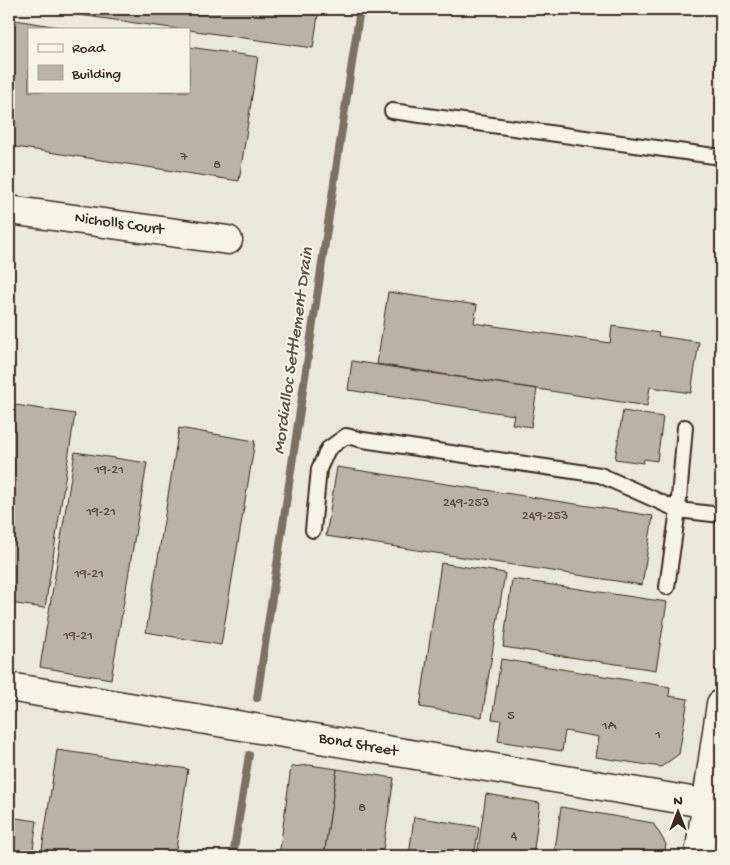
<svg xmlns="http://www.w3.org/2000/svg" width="730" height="865" font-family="'Gochi Hand',sans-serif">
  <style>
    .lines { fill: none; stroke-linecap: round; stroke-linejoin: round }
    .stream { stroke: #7c7064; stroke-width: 8 }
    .building { fill: #bab2a7; stroke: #3b2a1e }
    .service-casing { stroke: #3b2a1e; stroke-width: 18 }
    .minor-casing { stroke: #3b2a1e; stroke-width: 31 }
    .primary-casing { stroke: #3b2a1e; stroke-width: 31 }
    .service { stroke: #f7f3e8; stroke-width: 14 }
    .minor { stroke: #f7f3e8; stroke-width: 28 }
    .primary { stroke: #f7f3e8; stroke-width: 28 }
    .labels { text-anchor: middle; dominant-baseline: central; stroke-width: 4; stroke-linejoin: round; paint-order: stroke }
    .number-label { font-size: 14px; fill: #5b4c40 }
    .street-label { font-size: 16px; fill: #3b2a1e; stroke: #f7f3e8 }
    .water-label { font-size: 18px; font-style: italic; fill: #615347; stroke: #f7f3e8 }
  </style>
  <rect width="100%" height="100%" fill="#ece7dc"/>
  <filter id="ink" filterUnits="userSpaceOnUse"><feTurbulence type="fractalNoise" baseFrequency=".02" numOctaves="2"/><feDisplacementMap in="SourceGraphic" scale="10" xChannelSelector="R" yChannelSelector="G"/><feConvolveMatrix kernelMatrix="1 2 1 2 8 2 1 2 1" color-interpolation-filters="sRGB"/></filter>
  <g filter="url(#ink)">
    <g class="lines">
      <g class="stream">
        <polyline points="257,698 360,9"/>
        <polyline points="233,856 249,755"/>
      </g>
    </g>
    <g class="building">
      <polygon points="37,9 319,9 313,48 189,30 189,29 178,29"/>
      <polygon points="9,19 71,29 29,29 29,91 189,91 189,47 258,57 239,181 9,146"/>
      <polygon points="388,292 477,305 474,323 610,343 612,326 659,333 658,336 699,342 691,393 650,387 647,406 377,364"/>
      <polygon points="352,361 537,389 531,427 512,424 514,415 348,390"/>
      <polygon points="9,404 75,414 45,608 9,603"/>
      <polygon points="623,411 663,417 657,461 644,459 643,463 615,459"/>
      <polygon points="179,428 255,441 221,645 146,632"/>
      <polygon points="75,452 147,463 111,679 40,667"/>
      <polygon points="337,467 653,516 642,585 326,536"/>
      <polygon points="441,563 505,573 482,717 420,707"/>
      <polygon points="512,579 667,602 656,670 503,647"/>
      <polygon points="501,659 670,687 669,696 688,699 679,754 661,767 596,757 599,737 565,731 562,751 498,741 501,720 492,719"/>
      <polygon points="57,750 188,769 175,856 41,856"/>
      <polygon points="309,765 337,769 324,856 279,856 291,767"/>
      <polygon points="337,769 394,778 382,856 324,856"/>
      <polygon points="486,794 540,803 533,856 477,856"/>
      <polygon points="561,807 653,823 666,844 664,856 554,856"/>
      <polygon points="9,817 37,821 32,856 9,856"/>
      <polygon points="414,817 479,827 474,856 409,856"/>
    </g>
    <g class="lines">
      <defs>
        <g id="service">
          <polyline points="392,111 721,157"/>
          <polyline points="313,530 319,469 328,449 346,436 363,440 600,475 678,510 721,515"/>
          <polyline points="667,587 678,510 685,427"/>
        </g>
        <g id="minor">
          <polyline points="9,210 228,240"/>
          <polyline points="9,687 721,806"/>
        </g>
        <polyline id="primary" points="699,856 721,704"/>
      </defs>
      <use href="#service" class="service-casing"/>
      <use href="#minor" class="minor-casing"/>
      <use href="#primary" class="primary-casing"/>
      <use href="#service" class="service"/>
      <use href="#minor" class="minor"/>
      <use href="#primary" class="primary"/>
    </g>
  </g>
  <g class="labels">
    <g class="number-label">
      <text x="184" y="157">7</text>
      <text x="217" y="165">8</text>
      <text x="109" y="470">19-21</text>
      <text x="466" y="503">249-253</text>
      <text x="101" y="512">19-21</text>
      <text x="545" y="516">249-253</text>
      <text x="89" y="574">19-21</text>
      <text x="78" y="636">19-21</text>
      <text x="511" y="716">5</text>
      <text x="609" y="726">1A</text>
      <text x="658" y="735">1</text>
      <text x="362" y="808">8</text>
      <text x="514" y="836">4</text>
    </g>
    <g class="street-label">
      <text transform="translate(119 225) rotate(8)">Nicholls Court</text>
      <text transform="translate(358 746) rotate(10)">Bond Street</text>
    </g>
    <g class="water-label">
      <text transform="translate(294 351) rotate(-82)">Mordialloc Settlement Drain</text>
    </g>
  </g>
  <rect width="730" height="865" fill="none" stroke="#f7f3e8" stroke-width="30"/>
  <rect x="15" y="15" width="700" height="835" fill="none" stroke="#3b2a1e" stroke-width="2" filter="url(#ink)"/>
  <rect x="28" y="28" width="162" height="65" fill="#f7f3e8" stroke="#aca397"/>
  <rect x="38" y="44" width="25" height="8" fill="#f7f3e8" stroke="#aca397"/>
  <text x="72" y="52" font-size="15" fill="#3b2a1e">Road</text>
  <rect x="38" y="65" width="25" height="15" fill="#bab2a7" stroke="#aca397"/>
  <text x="72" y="78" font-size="15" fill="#3b2a1e">Building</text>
  <g transform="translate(678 812)" stroke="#f7f3e8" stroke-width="4" paint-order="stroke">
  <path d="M0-4L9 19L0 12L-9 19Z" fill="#3b2a1e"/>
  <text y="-8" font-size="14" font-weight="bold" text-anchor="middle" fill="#3b2a1e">N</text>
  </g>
</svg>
